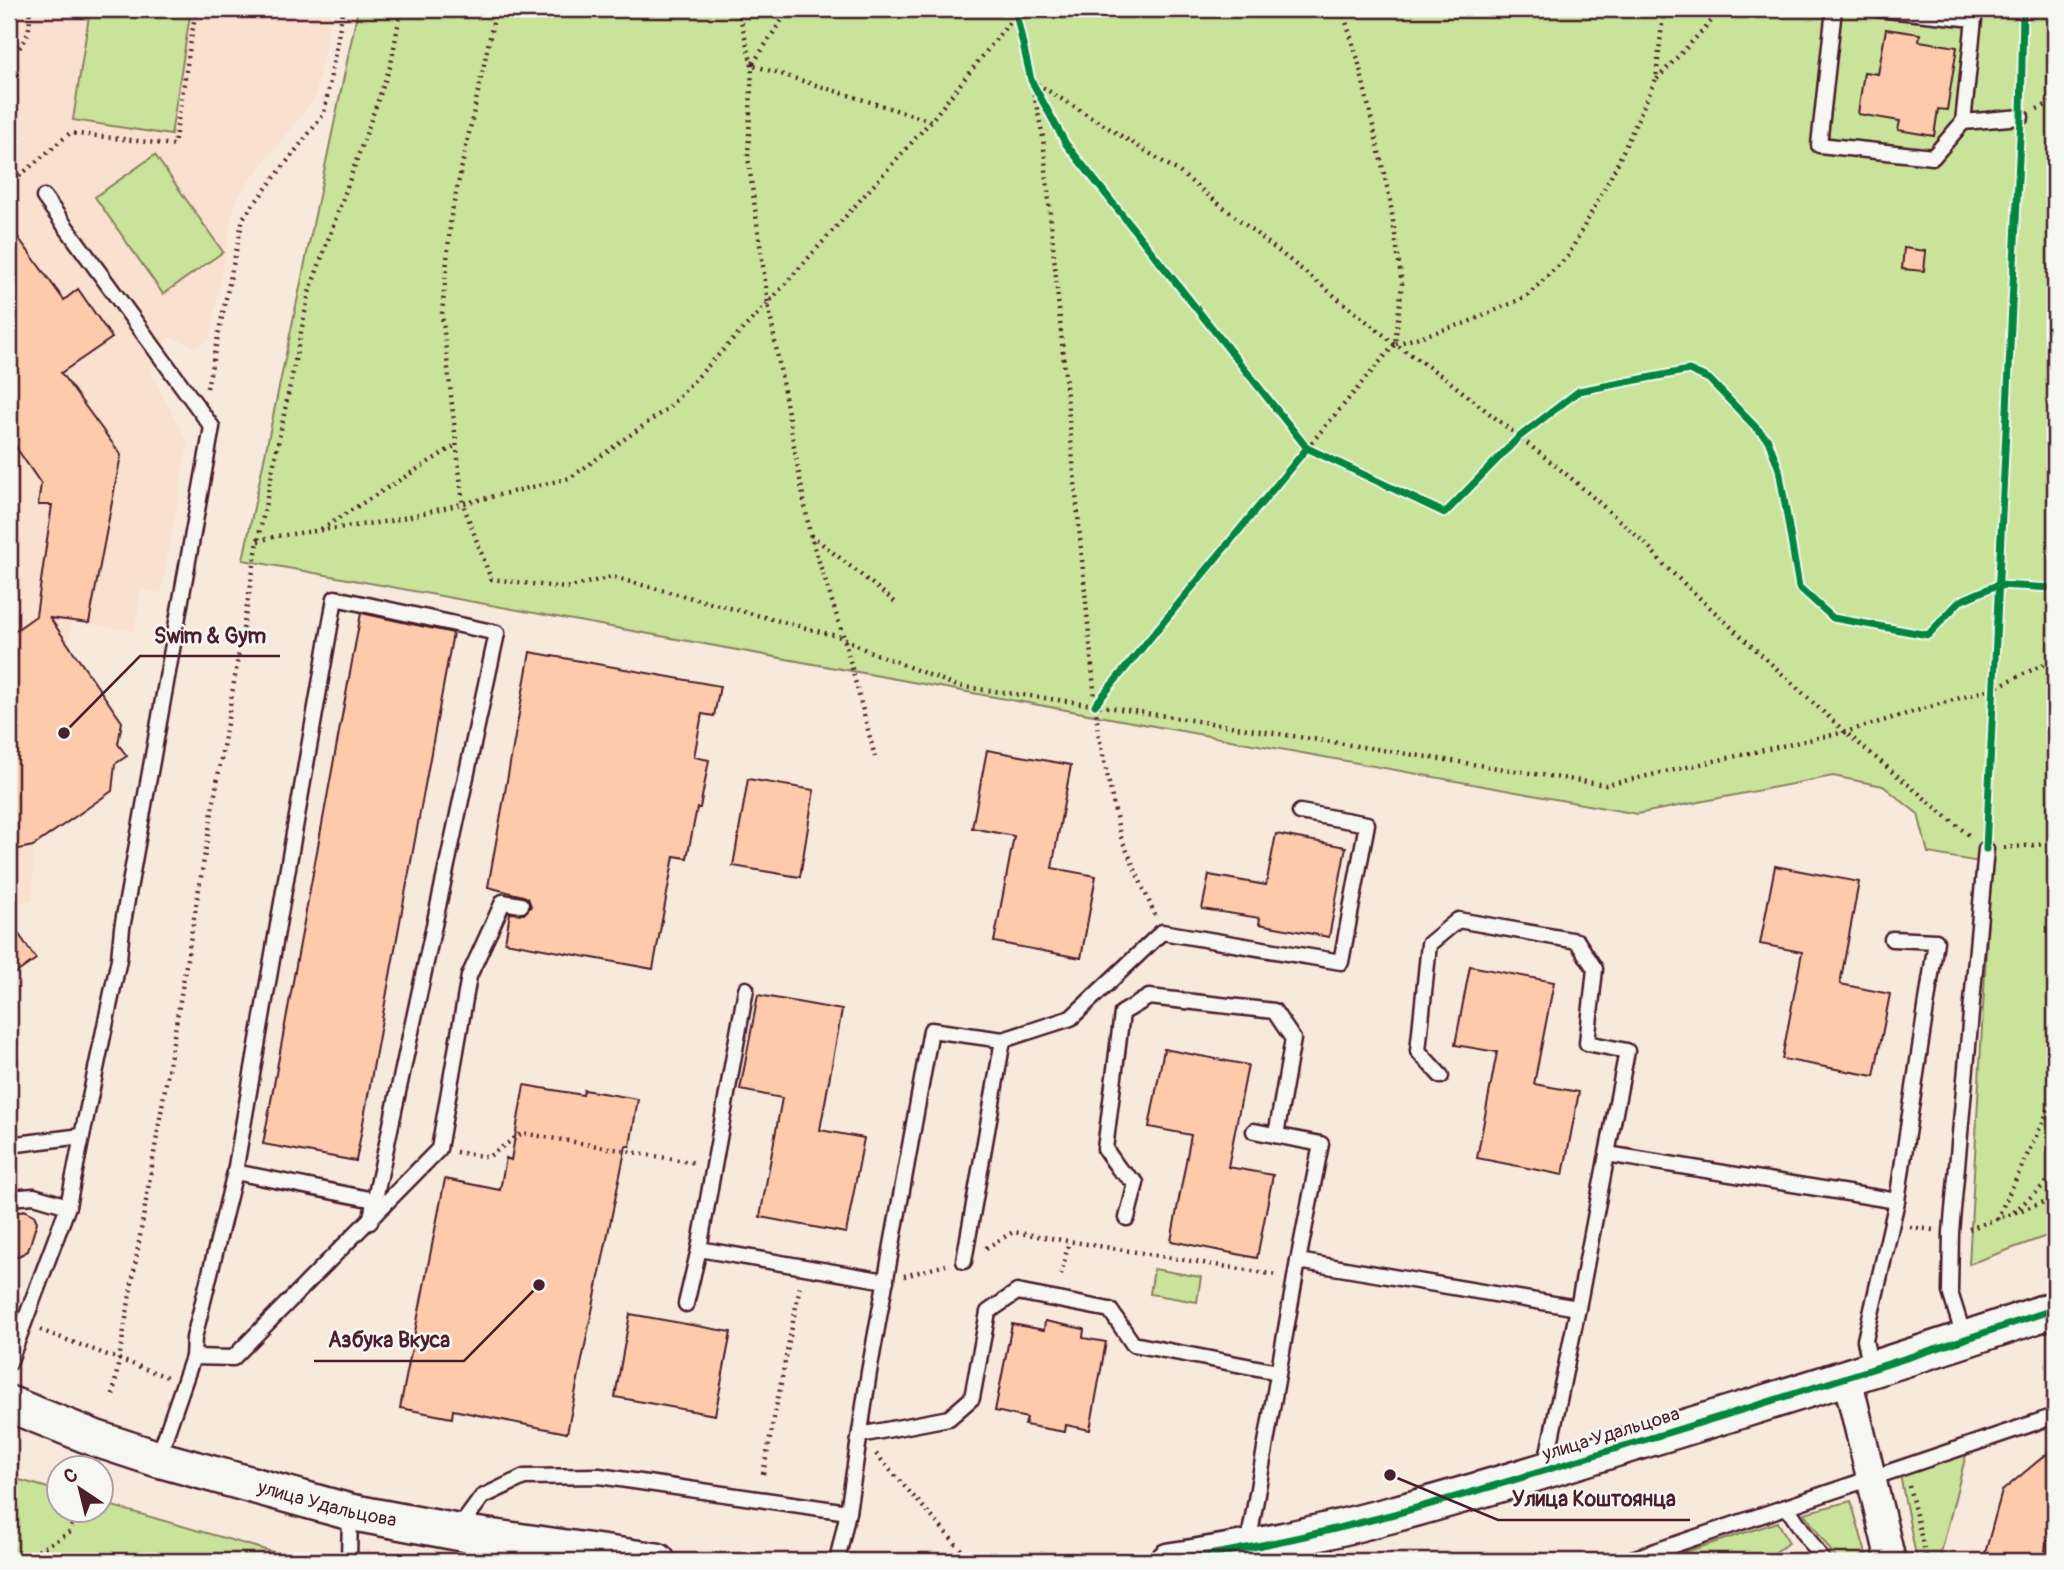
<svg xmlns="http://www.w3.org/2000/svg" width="2064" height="1570" font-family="Pangolin,sans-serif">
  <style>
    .built { fill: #fae0ce }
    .green { fill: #c9e39a; stroke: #8a8162; stroke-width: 2 }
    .building { fill: #fdcaac; stroke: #4a1f2b; stroke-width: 2 }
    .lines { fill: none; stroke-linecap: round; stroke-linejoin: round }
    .service-casing { stroke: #4a1f2b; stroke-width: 19 }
    .minor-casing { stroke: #4a1f2b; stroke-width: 33 }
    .tertiary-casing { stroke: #4a1f2b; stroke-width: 40 }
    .path { stroke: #4a1f2b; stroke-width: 4.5; stroke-dasharray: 2 5; stroke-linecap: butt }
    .service { stroke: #f6f6f2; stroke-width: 14 }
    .minor { stroke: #f6f6f2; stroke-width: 28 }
    .tertiary { stroke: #f6f6f2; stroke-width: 35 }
    .cycleway-casing { stroke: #f6f6f2; stroke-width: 11 }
    .cycleway { stroke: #00873e; stroke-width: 7 }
    .labels { text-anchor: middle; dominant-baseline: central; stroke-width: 5; stroke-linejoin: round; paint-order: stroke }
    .street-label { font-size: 19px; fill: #4a1f2b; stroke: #f6f6f2 }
    .leader { fill: none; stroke: #4a1f2b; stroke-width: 2.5 }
    .callout-dot { fill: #4a1f2b; stroke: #f6f6f2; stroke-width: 2.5 }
    .callout-label { font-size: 21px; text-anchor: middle; font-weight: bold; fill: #4a1f2b; stroke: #f6f6f2; stroke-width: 5; stroke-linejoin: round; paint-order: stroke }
  </style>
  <rect width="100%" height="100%" fill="#f8e9dd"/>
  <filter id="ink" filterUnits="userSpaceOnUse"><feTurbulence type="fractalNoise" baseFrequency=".0143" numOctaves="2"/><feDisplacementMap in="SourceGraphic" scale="14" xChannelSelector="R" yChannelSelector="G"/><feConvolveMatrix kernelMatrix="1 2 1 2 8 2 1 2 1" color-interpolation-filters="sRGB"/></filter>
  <g filter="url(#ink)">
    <polygon class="built" points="9,9 332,9 315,98 250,180 235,202 210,338 196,348 172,337 154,348 152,376 188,443 161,593 141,590 134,631 73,621 68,644 122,722 118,744 127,756 115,764 112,791 33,846 33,901 9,902"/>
    <g class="green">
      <polygon points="90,9 191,9 171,135 73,120"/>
      <polygon points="358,9 2055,9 2055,1233 1969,1264 1991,864 1928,853 1918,814 1883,786 1833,776 1637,814 243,560"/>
      <polygon points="155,155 223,252 163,294 95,197"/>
      <polygon points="1154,1269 1201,1277 1197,1302 1150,1294"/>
      <polygon points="1968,1447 1939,1561 1917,1561 1899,1470"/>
      <polygon points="9,1477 59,1491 60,1510 102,1510 102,1503 304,1561 9,1561"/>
      <polygon points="1851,1501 1868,1561 1838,1561 1804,1513"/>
      <polygon points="1778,1522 1789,1543 1762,1561 1667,1561 1667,1558"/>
      <polygon points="2055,1536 2055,1561 2044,1561 2046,1542"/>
    </g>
    <g class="building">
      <polygon points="1886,29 1920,34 1919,41 1957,47 1947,110 1938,109 1934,136 1898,130 1900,121 1858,114 1864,72 1878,74"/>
      <polygon points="9,225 64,300 78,289 112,338 61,373 121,455 89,623 50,618 122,722 118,744 127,756 115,764 112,791 33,846 9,851 9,635 36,616 52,505 38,505 41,484 9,437"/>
      <polygon points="1904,248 1926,251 1924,271 1902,269"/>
      <polygon points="361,613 453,633 356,1161 263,1144"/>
      <polygon points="530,652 720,686 714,716 702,714 694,757 709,760 700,808 697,808 687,858 674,856 653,969 505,942 510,913 524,914 531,906 528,898 523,896 488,887"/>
      <polygon points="987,750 1071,765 1052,868 1096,876 1081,958 994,942 1014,836 972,828"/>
      <polygon points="748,779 814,790 800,877 733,866"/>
      <polygon points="1276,834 1346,847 1329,937 1259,924 1260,918 1202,909 1209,875 1266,885"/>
      <polygon points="1775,866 1859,882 1840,984 1890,994 1874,1076 1782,1059 1802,952 1760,944"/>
      <polygon points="9,920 36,959 9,978"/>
      <polygon points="1470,966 1554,982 1534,1084 1579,1092 1563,1175 1477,1158 1497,1052 1455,1045"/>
      <polygon points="758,995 842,1010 820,1130 864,1138 846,1233 760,1217 782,1098 740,1090"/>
      <polygon points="1164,1049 1248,1065 1228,1167 1273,1175 1257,1258 1171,1241 1191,1135 1149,1127"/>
      <polygon points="524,1085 583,1095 584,1090 638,1099 630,1146 626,1146 567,1433 453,1410 452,1418 400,1408 445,1179 500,1190 506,1158 511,1160"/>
      <polygon points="24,1210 34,1215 37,1222 28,1251 9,1261 9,1216"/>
      <polygon points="630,1314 731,1332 715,1415 615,1397"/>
      <polygon points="1045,1321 1084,1329 1083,1338 1106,1342 1090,1430 1066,1425 1065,1432 1025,1425 1027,1418 995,1411 1012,1324 1044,1330"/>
      <polygon points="2055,1447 2055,1536 2046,1542 2044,1561 1983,1561 2002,1491"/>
    </g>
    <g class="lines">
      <defs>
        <g id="service">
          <polyline points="1834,9 1819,145 1933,157 1963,122 1974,19 1877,9"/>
          <polyline points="1963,122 2021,117"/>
          <polyline points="746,989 699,1249 886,1281"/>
          <polyline points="1441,1076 1418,1051 1429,944 1458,920 1577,941 1595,969 1587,1043 1627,1051 1607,1154"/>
          <polyline points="1254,1131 1321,1144 1298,1261"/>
          <polyline points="9,1145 82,1136 119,959 122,928 212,427 44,197"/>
          <polyline points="235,1172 374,1200"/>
          <polyline points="9,1198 34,1196 68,1206 9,1363"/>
          <polyline points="68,1206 82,1136"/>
          <polyline points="1127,1218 1136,1183 1119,1169 1105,1149 1122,1013 1149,997 1274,1011 1293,1039 1276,1135"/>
          <polyline points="964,1261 1003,1040"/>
          <polyline points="686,1304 699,1249"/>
          <polyline points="1965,1340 1950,1292 1951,1232 1986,849"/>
          <polyline points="193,1357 233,1358 439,1149 469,976 503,902 521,905"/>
          <polyline points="1871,1369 1865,1340 1897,1201 1936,941 1892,939"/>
          <polyline points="860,1435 949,1418 972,1398 988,1312 1017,1292 1110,1310 1133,1344 1278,1372"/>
          <polyline points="158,1458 193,1357 194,1338 235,1172 335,598 497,633 370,1222"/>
          <polyline points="1545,1468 1578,1308"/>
          <polyline points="1787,1507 1823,1561"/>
          <polyline points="457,1531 482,1497 524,1477 599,1476 848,1512"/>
          <polyline points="1248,1545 1298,1261 1578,1308 1607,1154 1897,1201"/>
          <polyline points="349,1561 350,1514"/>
          <polyline points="837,1561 848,1512 869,1372 931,1030 1003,1040 1071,1018 1162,932 1341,962 1367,824 1300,812"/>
          <polyline points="1626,1561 2055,1416"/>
        </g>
        <polyline id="minor" points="1847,1377 1891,1561"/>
        <g id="tertiary">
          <path id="s1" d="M 9,1404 L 97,1439 L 158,1459 L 350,1512 L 467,1534 L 657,1561"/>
          <path d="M 1169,1561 C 1319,1540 1467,1495 1611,1450 C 1760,1405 1908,1359 2055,1309"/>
        </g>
      </defs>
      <use href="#service" class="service-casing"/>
      <use href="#minor" class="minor-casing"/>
      <use href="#tertiary" class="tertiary-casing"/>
      <g class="path">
        <polyline points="496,9 451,216 442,314 463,504 491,579 566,588 612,577 844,638 866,650 957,686 1095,705 1606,785 1845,732 1994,688 2055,659"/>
        <polyline points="738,9 752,65 748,157 768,303 810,534 844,638 875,757"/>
        <polyline points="789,9 752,65 931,121"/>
        <polyline points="2023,10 2055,14"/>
        <polyline points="1016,14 1111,9"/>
        <path d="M 9,57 C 26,45 32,30 29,9"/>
        <polyline points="1657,79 1717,15 1703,9"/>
        <polyline points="1031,80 1178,171 1395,344 1445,378 1571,478 1646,544 1666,567 1845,732 1971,837"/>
        <polyline points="1031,80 1043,137 1098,732 1120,835 1155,915"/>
        <polyline points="2037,109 2055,101"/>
        <polyline points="9,185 70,133 174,145 196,9"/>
        <polyline points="1396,344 1466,323 1526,297 1568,256 1615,169 1656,79 1663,15 1662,9"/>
        <polyline points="207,388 243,218 324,114 343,9"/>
        <polyline points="1307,448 1395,344 1402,284 1390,200 1358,60 1342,9"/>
        <polyline points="321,529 456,445"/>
        <polyline points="811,535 895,602"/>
        <polyline points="258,541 277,536 390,521 570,478 668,408 768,303 931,121 1020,9"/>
        <polyline points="2004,848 2055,843"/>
        <polyline points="456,1152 488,1157 522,1133 696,1163"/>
        <polyline points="2014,1212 2055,1175"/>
        <polyline points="1997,1219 2055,1096"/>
        <polyline points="1910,1227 1933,1230"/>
        <polyline points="1969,1229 2055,1198"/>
        <polyline points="986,1248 1013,1232 1277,1275"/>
        <polyline points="1061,1275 1069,1241"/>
        <polyline points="904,1276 946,1265"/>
        <polyline points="40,1330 167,1377"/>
        <polyline points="113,1395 258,541 309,293 391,64 401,9"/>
        <polyline points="876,1454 963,1552"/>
        <polyline points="763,1474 800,1286"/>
        <polyline points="1909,1486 1927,1561"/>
        <polyline points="9,1499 18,1459"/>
        <polyline points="20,1561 69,1533 77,1510"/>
      </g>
      <use href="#service" class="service"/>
      <use href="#minor" class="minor"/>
      <use href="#tertiary" class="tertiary"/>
      <defs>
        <g id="cycleway">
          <polyline points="1015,9 1031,80 1066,144 1307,448 1445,513 1519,437 1579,391 1689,370 1709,379 1768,440 1779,469 1799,587 1833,618 1928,635 1960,601 1997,585 2055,588"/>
          <polyline points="1095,705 1307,448"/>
          <polyline points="1986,849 2021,117 2023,9"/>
          <path d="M 1169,1561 C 1319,1540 1467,1495 1611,1450 C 1760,1405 1908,1359 2055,1309"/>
        </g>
      </defs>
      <use href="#cycleway" class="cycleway-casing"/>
      <use href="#cycleway" class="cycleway"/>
    </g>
  </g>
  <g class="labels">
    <g class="street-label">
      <text transform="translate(1611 1434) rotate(-17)">улица Удальцова</text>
      <text stroke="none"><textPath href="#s1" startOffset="334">улица Удальцова</textPath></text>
    </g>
  </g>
  <path class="leader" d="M64 733L140 656H280M539 1285L464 1361H314M1390 1475L1498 1520H1690"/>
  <g class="callout-dot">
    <circle cx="64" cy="733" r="7"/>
    <circle cx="539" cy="1285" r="7"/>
    <circle cx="1390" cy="1475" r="7"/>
  </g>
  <g class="callout-label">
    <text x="210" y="643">Swim &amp; Gym</text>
    <text x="389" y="1347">Азбука Вкуса</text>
    <text x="1594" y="1506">Улица Коштоянца</text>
  </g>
  <rect width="2064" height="1570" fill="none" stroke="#f6f6f2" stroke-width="35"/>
  <rect x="18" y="18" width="2029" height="1535" fill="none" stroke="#4a1f2b" stroke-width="2.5" filter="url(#ink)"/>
  <g transform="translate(80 1489) rotate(325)"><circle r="33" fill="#f6f6f2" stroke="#b1a0a2" stroke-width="2"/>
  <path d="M0-5L12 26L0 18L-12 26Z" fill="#4a1f2b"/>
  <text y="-10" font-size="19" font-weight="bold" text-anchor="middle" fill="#4a1f2b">С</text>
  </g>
</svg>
